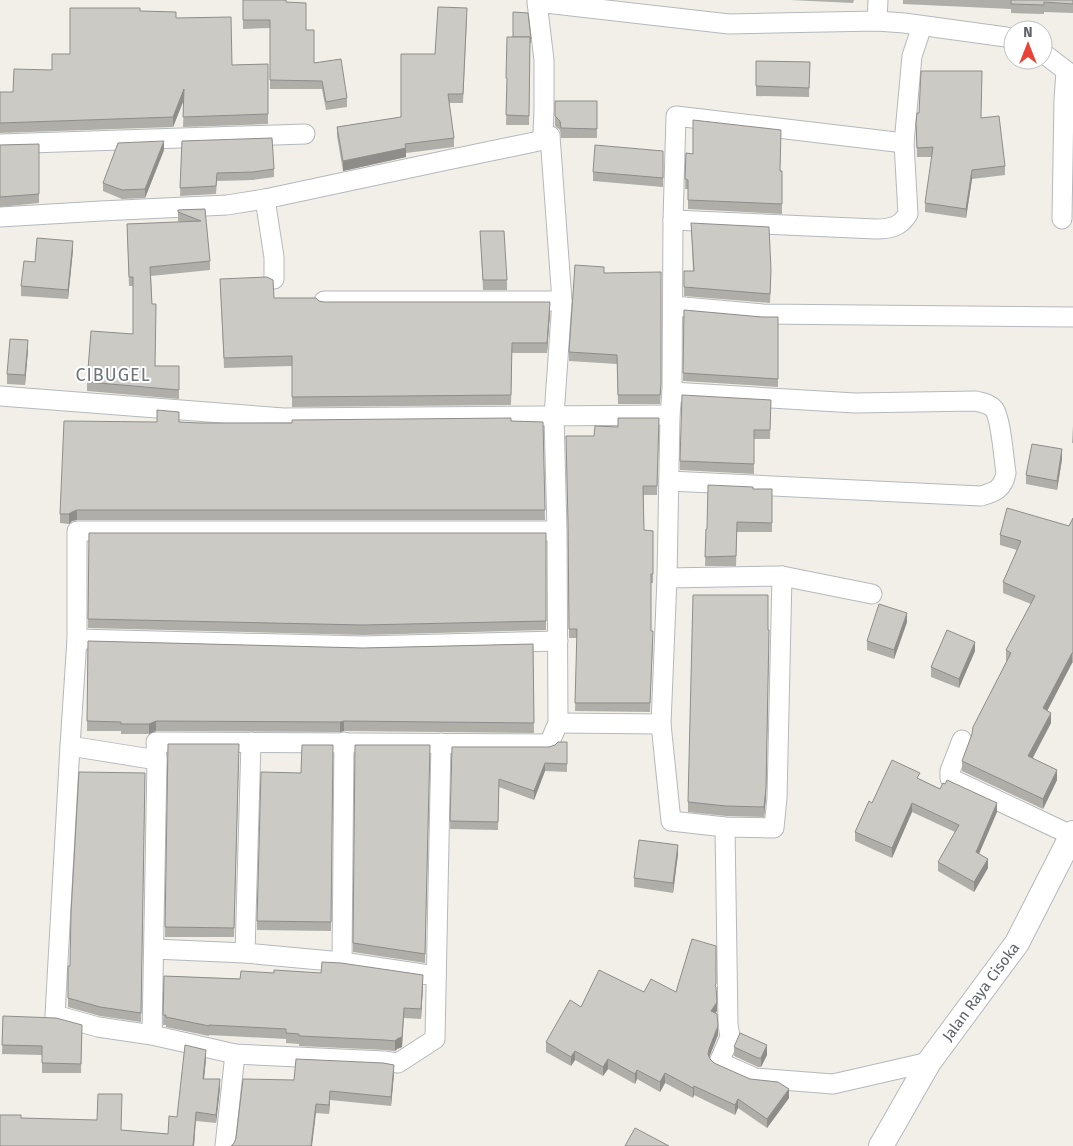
<svg xmlns="http://www.w3.org/2000/svg" width="1073" height="1146" font-family="'Fira Sans',sans-serif">
  <style>
    .lines { fill: none; stroke-linecap: round; stroke-linejoin: round }
    .minor-casing { stroke: #b5b8bc; stroke-width: 21 }
    .tertiary-casing { stroke: #b5b8bc; stroke-width: 26 }
    .minor { stroke: #fff; stroke-width: 19 }
    .tertiary { stroke: #fff; stroke-width: 24 }
    .wall { fill: #afaea9 }
    .shaded-wall { fill: #8f8d8a }
    .building { fill: #cccac5; stroke: #8f8d8a }
    .labels { text-anchor: middle; dominant-baseline: central; stroke-width: 4; stroke-linejoin: round; paint-order: stroke }
    .street-label { font-size: 15px; fill: #5f6368; stroke: #fff }
    .quarter-label { font-size: 18px; letter-spacing: 1px; fill: #70757a; stroke: #fff }
  </style>
  <rect width="100%" height="100%" fill="#f1efe8"/>
  <g class="lines">
    <defs>
      <g id="minor">
        <polyline points="877,21 878,0"/>
        <polyline points="1043,53 1073,76"/>
        <polyline points="550,136 562,301"/>
        <polyline points="0,144 305,134"/>
        <polyline points="265,199 274,257 274,279"/>
        <polyline points="0,217 101,211 227,205 265,199 438,162 539,141 550,136 543,133 544,110 544,60 537,2 729,24 877,21 904,23 1006,37 1013,40"/>
        <polyline points="1062,219 1064,100 1066,71"/>
        <path d="M 673,220 L 876,229 C 890,229 900,227 908,214 L 904,143 L 912,56 L 922,26"/>
        <polyline points="324,301 562,301 554,416 557,531 558,723 549,744 156,742 157,760 70,746 77,639 77,531 557,531"/>
        <polyline points="673,306 763,314 1073,317"/>
        <polyline points="0,396 284,418 670,415"/>
        <path d="M 669,481 L 981,496 C 995,492 1003,489 1006,473 C 1004,461 1001,418 994,409 C 990,404 983,403 976,401 L 855,403 L 672,392"/>
        <polyline points="782,576 777,798 774,828 725,827 671,821 661,724 667,578 670,415 672,392 673,220 676,116 904,143"/>
        <polyline points="667,578 782,576 872,594"/>
        <polyline points="77,639 363,646 558,641"/>
        <polyline points="558,723 661,724"/>
        <polyline points="962,740 950,771 950,778 1071,835"/>
        <polyline points="70,746 55,1015 98,1027 152,1035 235,1054 384,1061 398,1063 435,1039 441,743"/>
        <polyline points="725,827 728,1024 730,1037 719,1062 755,1078 833,1084 929,1062"/>
        <polyline points="154,949 245,953 342,962 436,976"/>
        <polyline points="245,953 251,742"/>
        <polyline points="342,962 344,742"/>
        <polyline points="152,1035 157,760"/>
        <polyline points="225,1146 235,1054"/>
      </g>
      <g id="tertiary">
        <path id="s1" d="M 881,1146 L 929,1062 L 1017,943 L 1073,833"/>
      </g>
    </defs>
    <use href="#minor" class="minor-casing"/>
    <use href="#tertiary" class="tertiary-casing"/>
    <use href="#minor" class="minor"/>
    <use href="#tertiary" class="tertiary"/>
  </g>
  <g class="wall">
    <polygon points="243,0 286,2 306,30 314,63 347,98 347,107 326,110 322,89 270,89 270,28 243,29"/>
    <polygon points="790,0 854,0 853,3"/>
    <polygon points="903,0 1073,0 1073,13 1044,12 1044,14 1011,13 1011,9 903,4"/>
    <polygon points="140,11 176,18 232,65 268,64 268,124 183,127 184,100 173,127 0,133 0,92 13,92 52,70 70,54"/>
    <polygon points="467,18 463,103 449,103 454,138 454,147 406,153 406,157 343,171 337,136 337,127 401,117"/>
    <polygon points="507,37 531,39 531,43 530,43 529,125 506,125 507,87"/>
    <polygon points="756,61 810,62 809,97 756,96"/>
    <polygon points="597,101 597,138 561,138 560,130 555,126 555,116"/>
    <polygon points="981,118 1005,166 1005,175 972,179 966,218 925,212 925,203 932,157 917,157 916,123"/>
    <polygon points="182,141 274,169 274,177 253,180 217,181 216,194 180,196"/>
    <polygon points="39,144 39,203 0,207 0,145"/>
    <polygon points="164,150 145,198 122,199 103,191 103,183"/>
    <polygon points="663,151 663,187 593,181 593,172"/>
    <polygon points="686,153 782,171 782,214 688,209 688,189 685,189"/>
    <polygon points="205,209 210,261 210,270 151,276 152,304 155,366 179,366 179,399 87,391 87,382 133,334 133,286 129,286 127,224 181,222 178,221 178,210"/>
    <polygon points="691,223 771,278 770,303 684,296 684,271 693,271"/>
    <polygon points="480,231 507,280 507,290 483,290"/>
    <polygon points="73,250 68,299 21,296 21,286 35,262"/>
    <polygon points="604,273 661,391 660,404 618,404 617,364 569,361 569,352"/>
    <polygon points="220,279 274,298 319,301 324,302 550,312 547,353 512,353 511,405 292,407 292,366 224,368"/>
    <polygon points="684,310 762,317 778,317 778,387 683,381"/>
    <polygon points="28,350 25,385 7,384 7,374"/>
    <polygon points="771,400 770,439 754,439 754,474 680,470 680,461"/>
    <polygon points="659,418 657,495 644,495 644,530 653,531 653,583 651,583 651,631 653,639 650,712 575,711 577,638 569,638 568,531 594,436 618,427"/>
    <polygon points="511,421 543,422 545,520 77,520 72,521 69,524 60,523 60,514 157,422 199,423"/>
    <polygon points="1073,426 1073,443 1072,443"/>
    <polygon points="1062,459 1057,490 1026,484 1026,475"/>
    <polygon points="753,489 772,489 772,532 737,532 736,566 705,566 706,529 707,529"/>
    <polygon points="1073,518 1073,663 1072,663 1047,711 1051,723 1033,758 1057,780 1043,809 962,771 962,761 1007,661 1006,661 1006,650 1031,604 1003,593 1003,582 1017,550 1000,545 1000,535 1069,526"/>
    <polygon points="89,533 546,533 546,630 363,635 88,628"/>
    <polygon points="907,622 894,659 867,650 867,641"/>
    <polygon points="88,641 363,648 533,644 534,733 344,731 340,732 156,731 149,734 121,734 121,731 87,731"/>
    <polygon points="975,651 959,688 931,677 931,667"/>
    <polygon points="567,742 567,772 545,771 534,800 499,787 498,830 450,829 452,747 549,747"/>
    <polygon points="168,744 239,754 234,937 165,937"/>
    <polygon points="333,745 331,931 257,930 257,921 301,773"/>
    <polygon points="355,745 430,745 425,963 353,952"/>
    <polygon points="145,773 141,1022 100,1016 68,1007 68,968 70,966"/>
    <polygon points="920,779 940,789 997,812 979,853 988,868 974,892 938,871 938,862 955,832 912,812 892,858 855,841 855,832 872,803"/>
    <polygon points="766,797 764,817 726,816 688,812 688,802"/>
    <polygon points="678,854 673,893 634,887 634,878"/>
    <polygon points="164,976 423,985 421,1019 404,1018 402,1047 397,1049 395,1051 385,1050 299,1046 299,1044 286,1043 286,1039 209,1035 209,1036 166,1027 166,1025 163,1025"/>
    <polygon points="644,992 717,1011 715,1013 718,1035 709,1057 710,1059 714,1063 789,1098 767,1128 738,1108 735,1115 694,1095 693,1098 665,1083 660,1092 637,1079 635,1084 608,1069 603,1076 575,1060 571,1066 546,1052 546,1042 581,1007"/>
    <polygon points="3,1016 82,1025 81,1073 42,1073 42,1055 2,1054"/>
    <polygon points="734,1047 767,1055 761,1067 758,1067 734,1056"/>
    <polygon points="206,1059 204,1079 220,1088 216,1123 196,1121 194,1146 21,1118 121,1130 168,1134 177,1117"/>
    <polygon points="394,1074 391,1106 330,1100 329,1114 316,1113 294,1080"/>
  </g>
  <g class="shaded-wall">
    <polygon points="184,89 184,99 173,127 173,117"/>
    <polygon points="164,141 164,150 145,198 145,189"/>
    <polygon points="406,148 406,157 343,171 343,161"/>
    <polygon points="972,170 972,179 966,218 966,209"/>
    <polygon points="73,241 73,250 68,299 68,290"/>
    <polygon points="550,302 550,312 547,353 547,343"/>
    <polygon points="28,340 28,350 25,385 25,375"/>
    <polygon points="1062,449 1062,459 1057,490 1057,481"/>
    <polygon points="77,510 77,520 72,521 69,524 69,514 72,512"/>
    <polygon points="907,613 907,622 894,659 894,650"/>
    <polygon points="769,630 766,797 764,817 764,807"/>
    <polygon points="975,642 975,651 959,688 959,679"/>
    <polygon points="1072,653 1072,663 1043,719 1043,708"/>
    <polygon points="1051,713 1051,723 1028,766 1028,756"/>
    <polygon points="156,721 156,731 149,734 149,724"/>
    <polygon points="344,721 344,731 340,732 340,722"/>
    <polygon points="545,763 545,771 534,800 534,791"/>
    <polygon points="1057,770 1057,780 1043,809 1043,799"/>
    <polygon points="912,803 912,812 892,858 892,848"/>
    <polygon points="997,803 997,812 976,861 976,852"/>
    <polygon points="678,845 678,854 673,893 673,883"/>
    <polygon points="988,859 988,868 974,892 974,882"/>
    <polygon points="423,975 423,985 421,1019 421,1009"/>
    <polygon points="717,1002 717,1011 711,1020 711,1011"/>
    <polygon points="404,1008 402,1047 397,1049 395,1051 395,1041"/>
    <polygon points="718,1026 718,1035 709,1058 708,1054 709,1049"/>
    <polygon points="767,1045 767,1055 761,1067 761,1058"/>
    <polygon points="206,1050 206,1059 203,1088 203,1079"/>
    <polygon points="575,1051 575,1060 571,1066 571,1057"/>
    <polygon points="608,1059 608,1069 603,1076 603,1067"/>
    <polygon points="394,1065 394,1074 391,1106 391,1097"/>
    <polygon points="637,1070 637,1079 635,1084 635,1074"/>
    <polygon points="665,1073 665,1083 660,1092 660,1082"/>
    <polygon points="220,1079 220,1088 216,1123 216,1115"/>
    <polygon points="694,1086 694,1095 693,1098 693,1088"/>
    <polygon points="789,1089 789,1098 767,1128 767,1119"/>
    <polygon points="330,1091 330,1100 329,1114 329,1105"/>
    <polygon points="738,1099 738,1108 735,1115 735,1105"/>
    <polygon points="316,1104 316,1113 312,1146 311,1146"/>
    <polygon points="196,1112 194,1146 193,1146"/>
  </g>
  <g class="building">
    <polygon points="243,0 286,0 286,2 306,3 306,30 314,30 314,63 341,59 347,98 326,102 322,81 270,80 270,20 243,20"/>
    <polygon points="1011,0 1073,0 1073,4 1044,2 1044,5 1011,4"/>
    <polygon points="438,7 467,8 463,94 448,94 454,138 405,144 406,148 343,161 337,127 401,117 401,54 435,54"/>
    <polygon points="70,8 140,8 140,11 176,12 176,18 231,17 232,65 268,64 268,114 183,117 184,89 173,117 0,123 0,92 13,92 14,69 52,70 52,54 70,54"/>
    <polygon points="513,12 528,13 531,39 530,38 530,37 513,37"/>
    <polygon points="507,37 530,37 529,116 506,115 507,78 506,78"/>
    <polygon points="756,61 810,62 809,88 756,86"/>
    <polygon points="921,71 982,71 981,118 999,116 1005,166 972,170 966,209 925,203 933,147 917,148 916,123 917,113 919,113"/>
    <polygon points="555,101 597,101 597,129 561,128 560,121 555,116"/>
    <polygon points="693,120 781,130 780,171 782,171 782,204 688,200 688,180 685,179 686,153 693,154"/>
    <polygon points="272,138 274,169 253,172 217,173 216,186 180,188 182,141"/>
    <polygon points="164,141 145,189 122,190 103,183 118,143"/>
    <polygon points="39,144 39,194 0,197 0,145"/>
    <polygon points="595,145 663,151 663,178 593,172"/>
    <polygon points="205,209 210,261 150,267 152,304 156,304 155,366 179,366 179,390 87,382 91,331 133,334 133,277 129,277 127,224 201,221 178,212 178,210"/>
    <polygon points="691,223 769,227 771,270 770,294 684,287 684,271 694,271"/>
    <polygon points="480,231 504,231 507,280 483,280"/>
    <polygon points="37,238 73,241 68,290 21,286 24,261 35,262"/>
    <polygon points="575,265 604,267 604,273 661,272 661,383 660,395 618,395 617,355 569,352"/>
    <polygon points="267,277 273,280 274,298 316,298 319,301 324,302 550,302 547,343 512,343 511,395 292,397 292,356 224,358 220,279"/>
    <polygon points="684,310 762,317 778,317 778,379 683,373"/>
    <polygon points="10,339 28,340 25,375 7,374"/>
    <polygon points="682,395 771,400 770,430 754,430 754,464 680,461"/>
    <polygon points="157,410 179,412 179,422 199,423 292,423 292,420 511,418 511,421 543,422 545,510 77,510 72,512 69,514 60,514 64,421 157,422"/>
    <polygon points="618,418 659,418 657,486 643,486 644,530 653,531 653,574 651,574 651,631 653,631 650,703 575,703 577,629 569,629 568,522 566,436 594,436 595,426 618,427"/>
    <polygon points="1032,444 1062,449 1057,481 1026,475"/>
    <polygon points="708,485 753,487 753,489 772,489 772,523 737,522 736,556 705,557 706,529 707,529"/>
    <polygon points="1007,508 1069,526 1073,518 1073,653 1072,653 1043,708 1051,713 1028,756 1057,770 1043,799 962,761 972,734 973,727 1011,653 1006,650 1035,596 1003,582 1021,541 1000,535"/>
    <polygon points="89,533 546,533 546,621 363,625 88,619"/>
    <polygon points="693,595 768,595 768,630 769,630 766,788 764,807 726,806 688,802"/>
    <polygon points="879,604 907,613 894,650 867,641"/>
    <polygon points="947,630 975,642 959,679 931,667"/>
    <polygon points="88,641 363,648 533,644 534,723 344,721 340,722 156,721 149,724 121,724 121,722 87,721"/>
    <polygon points="558,742 567,742 567,764 545,763 534,791 499,779 498,822 450,821 452,747 549,747 555,745"/>
    <polygon points="168,744 239,744 234,928 165,927"/>
    <polygon points="302,745 333,745 331,922 257,921 261,772 301,773"/>
    <polygon points="355,745 430,745 425,954 353,943"/>
    <polygon points="892,760 920,773 917,778 940,789 943,783 945,784 947,780 997,803 976,852 988,859 974,882 938,862 959,825 912,803 892,848 855,832 869,801 872,803"/>
    <polygon points="79,772 145,773 141,1013 100,1007 68,998 68,966 70,966 71,913"/>
    <polygon points="639,840 678,845 673,883 634,878"/>
    <polygon points="692,939 716,946 716,983 715,986 716,987 717,1002 711,1011 717,1014 718,1026 709,1049 708,1054 710,1059 714,1063 750,1079 778,1082 789,1089 767,1119 738,1099 735,1105 694,1086 693,1088 665,1073 660,1082 637,1070 635,1074 608,1059 603,1067 575,1051 571,1057 546,1042 570,1000 581,1007 599,970 644,992 651,979 676,992"/>
    <polygon points="322,962 341,963 423,975 421,1009 404,1008 402,1037 397,1039 395,1041 385,1040 299,1036 299,1034 286,1033 286,1029 209,1025 209,1026 166,1017 166,1015 163,1015 164,976 240,979 241,971 274,973 274,970 321,973"/>
    <polygon points="3,1016 56,1018 82,1025 81,1064 42,1063 42,1046 2,1045"/>
    <polygon points="740,1033 767,1045 761,1058 758,1058 734,1047"/>
    <polygon points="185,1045 206,1050 203,1079 220,1079 216,1115 196,1112 193,1146 0,1146 0,1115 21,1115 21,1118 97,1120 98,1094 122,1094 121,1130 168,1134 169,1116 177,1117"/>
    <polygon points="296,1059 383,1063 394,1065 391,1097 330,1091 329,1105 316,1104 311,1146 231,1146 234,1143 236,1138 243,1079 294,1080"/>
    <polygon points="635,1128 669,1146 625,1146"/>
  </g>
  <g class="labels">
    <g class="street-label">
      <text stroke="none"><textPath href="#s1" startOffset="184">Jalan Raya Cisoka</textPath></text>
    </g>
    <g class="quarter-label">
      <text x="113" y="375">CIBUGEL</text>
    </g>
  </g>
  <g transform="translate(1028 45)"><circle r="24" fill="#ffffff" stroke="#bfc1c3"/>
  <path d="M0-4L9 19L0 12L-9 19Z" fill="#ea4335"/>
  <text y="-8" font-size="14" font-weight="bold" text-anchor="middle" fill="#5f6368">N</text>
  </g>
</svg>
